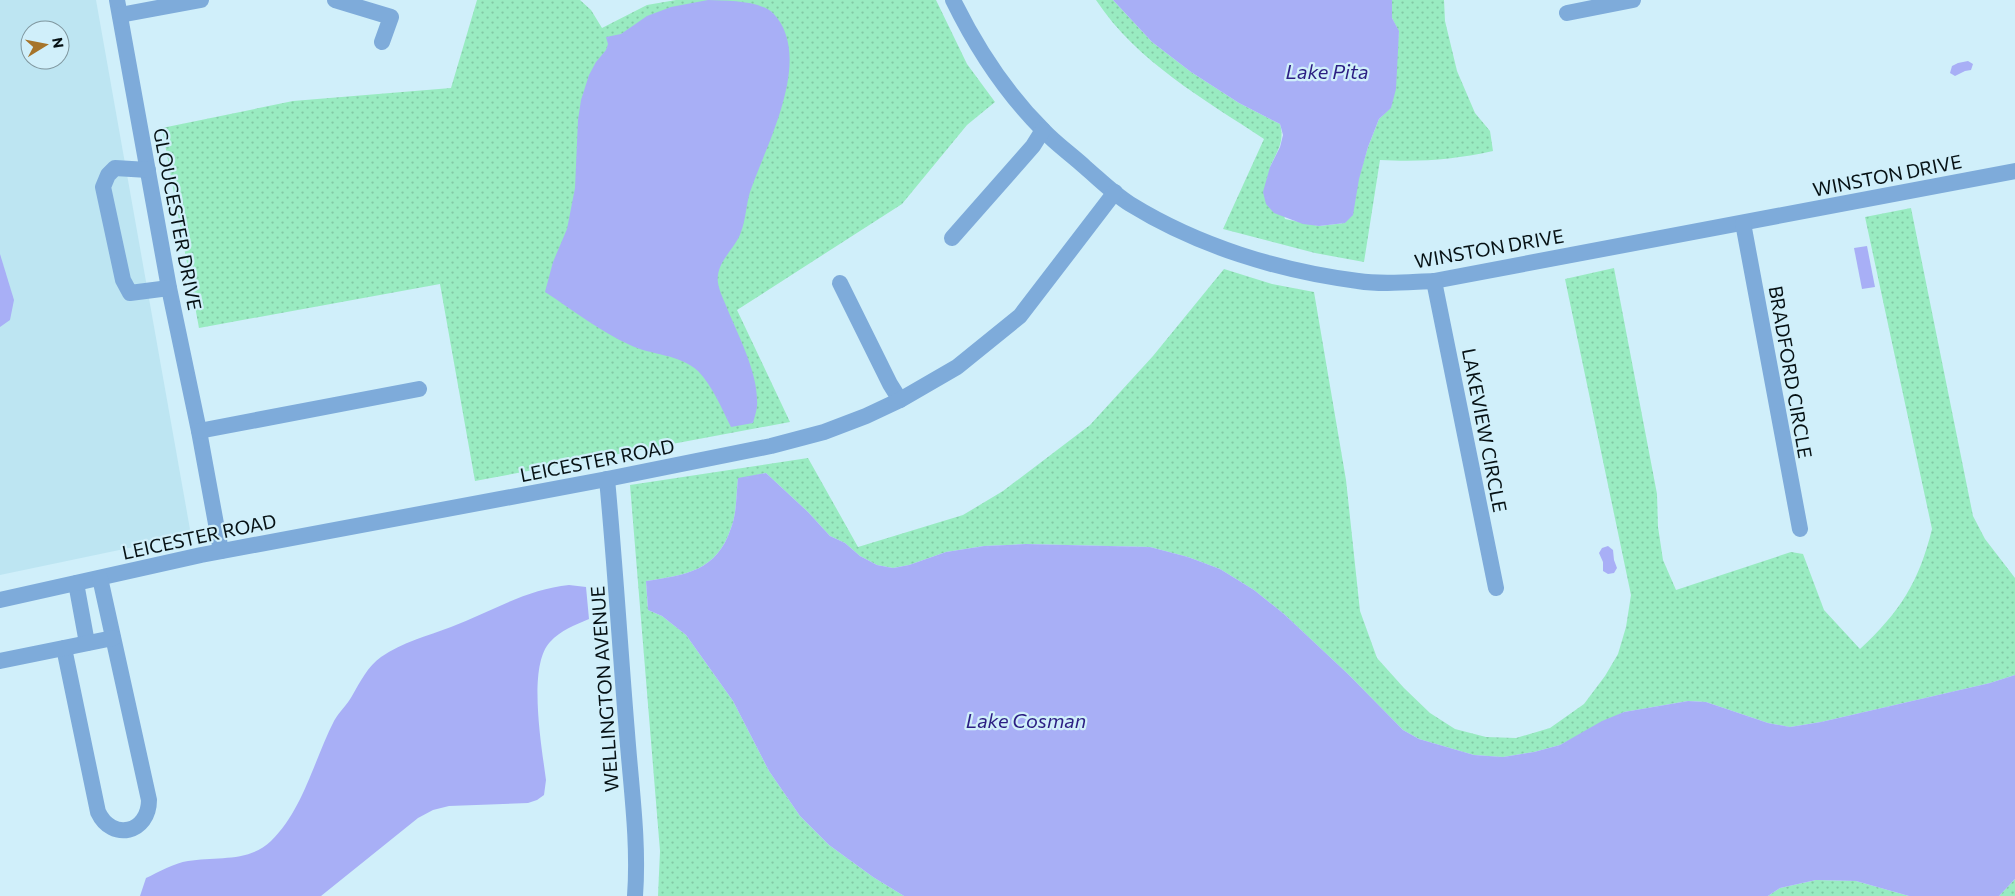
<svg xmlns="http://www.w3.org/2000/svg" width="2015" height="896" font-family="Commissioner,sans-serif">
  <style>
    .built { fill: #bde5f2; fill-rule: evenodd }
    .grass { fill: url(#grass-dots) }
    .water { fill: #a8aff6 }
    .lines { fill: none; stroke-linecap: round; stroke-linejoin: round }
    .minor { stroke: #7eabda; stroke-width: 16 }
    .labels { text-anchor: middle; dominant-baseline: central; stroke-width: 4.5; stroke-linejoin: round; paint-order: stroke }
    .street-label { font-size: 19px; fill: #061114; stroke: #d0effa }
    .water-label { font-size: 20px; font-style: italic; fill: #2c1f83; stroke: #d0effa }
  </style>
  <defs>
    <pattern id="grass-dots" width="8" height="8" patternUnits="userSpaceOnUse" patternTransform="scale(1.25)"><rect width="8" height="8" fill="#99ebc1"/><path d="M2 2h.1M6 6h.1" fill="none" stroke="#82c8a5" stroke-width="1.8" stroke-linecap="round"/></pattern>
  </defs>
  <rect width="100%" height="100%" fill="#d0effa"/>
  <path class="built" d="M 0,0 L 96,0 L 191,535 L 0,575 ZM 30,30 L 60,30 L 60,60 L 30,60 Z"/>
  <g class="grass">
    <polygon points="477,0 580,0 591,10 602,28 647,5 676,0 936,0 967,64 995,102 967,125 902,204 737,310 790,422 475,481 440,284 199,328 162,128 293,101 451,88"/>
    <path d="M 1096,0 L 1113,0 L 1152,42 L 1191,72 L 1239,103 L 1280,124 C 1285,142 1277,151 1270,167 L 1285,219 L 1319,226 L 1345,223 L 1368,147 L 1379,119 L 1391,107 L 1399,32 L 1392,18 L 1392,0 L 1444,0 L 1445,21 L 1457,71 L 1475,113 L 1490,131 L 1493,151 C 1452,160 1421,162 1380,160 L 1364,262 L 1315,253 L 1223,229 L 1264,139 C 1204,99 1137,62 1096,0 Z"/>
    <path d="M 1911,208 L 1973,516 L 1985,539 L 2015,578 L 2015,675 L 1990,683 L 1821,722 L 1790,727 L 1768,723 L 1706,702 L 1688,701 L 1624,712 L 1560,745 L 1534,752 L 1503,757 L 1474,755 L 1419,739 L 1403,730 L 1349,675 L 1284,614 L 1254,590 L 1220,569 L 1188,557 L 1150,547 L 1026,544 L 984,546 L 946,552 L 909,565 L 893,568 L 877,565 L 860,556 L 845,543 L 830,536 L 808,512 L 766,473 L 738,479 C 736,494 737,513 731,528 C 717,571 686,575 646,581 L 648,610 L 662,616 L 686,635 L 733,701 L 769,771 L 800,816 L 829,845 L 873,877 L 904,896 L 658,896 L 660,851 L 630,485 L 808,458 L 858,547 L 963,515 L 1003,491 L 1090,425 L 1153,356 L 1224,269 L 1272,284 L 1314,292 L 1346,480 L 1360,611 L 1377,658 L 1404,688 L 1430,713 L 1455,729 L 1486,737 L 1516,738 L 1550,728 L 1584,704 L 1605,676 L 1618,654 L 1626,627 L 1631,595 L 1565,279 L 1614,268 L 1657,494 L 1658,527 L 1663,560 L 1676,590 L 1791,552 L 1803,554 L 1824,610 L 1860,649 C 1900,612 1919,582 1932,529 L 1865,217 Z"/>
    <polygon points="2015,879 2015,896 1999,896"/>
    <polygon points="1816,880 1856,881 1909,896 1768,896 1780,888"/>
  </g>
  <g class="water">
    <path d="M 708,0 C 728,1 758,0 773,13 C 815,57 766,145 750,192 C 746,205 746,219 741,232 C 736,247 720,259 718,275 C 716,285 723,298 727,308 C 738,335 757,371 757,400 C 758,408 755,415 753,423 L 731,427 C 722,409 712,385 698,371 C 680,354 650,355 630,345 C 599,331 573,310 545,292 L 553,262 L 567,229 L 575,188 L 578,120 L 581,100 L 589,75 L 596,62 L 606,50 L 608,44 L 606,37 L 621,34 L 647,16 L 671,7 Z"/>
    <polygon points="1113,0 1392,0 1392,18 1399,31 1396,89 1391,108 1379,119 1368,147 1359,179 1353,215 1345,223 1319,226 1303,224 1274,213 1266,204 1263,192 1270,167 1280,147 1283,135 1280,124 1239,103 1191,72 1152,42"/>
    <polygon points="1968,61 1973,64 1971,70 1965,71 1955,76 1950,73 1952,66 1958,63"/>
    <polygon points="1867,246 1875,287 1862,289 1854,248"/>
    <polygon points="0,254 14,300 10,320 0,327"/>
    <path d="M 766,473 L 808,512 L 830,536 L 845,543 L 860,556 L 877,565 L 893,568 L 909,565 L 946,552 L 984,546 L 1026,544 L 1150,547 L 1188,557 L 1220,569 L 1254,590 L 1284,614 L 1349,675 L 1403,730 L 1419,739 L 1474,755 L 1503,757 L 1534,752 L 1560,745 L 1602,721 L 1624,712 L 1688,701 L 1706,702 L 1768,723 L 1790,727 L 1821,722 L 1990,683 L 2015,675 L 2015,879 L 1999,896 L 1909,896 L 1856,881 L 1816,880 L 1780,888 L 1768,896 L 904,896 L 873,877 L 829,845 L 800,816 L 769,771 L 733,701 L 686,635 L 662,616 L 648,610 L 646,581 C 686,575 717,571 731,528 C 737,513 736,494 738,478 Z"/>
    <polygon points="1608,546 1613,550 1614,560 1617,568 1614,573 1608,574 1603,571 1603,562 1599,553 1602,548"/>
    <path d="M 569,585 L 586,587 L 589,619 C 575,625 561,630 550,642 C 527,666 542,749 546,780 L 544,795 L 537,800 L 528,803 L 449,806 L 433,810 L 418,818 L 321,896 L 140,896 L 146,878 C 159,872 174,863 188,861 C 217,856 248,863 271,841 C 303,810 314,760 334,721 C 339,712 347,705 352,696 C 360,682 368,666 381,657 C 403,642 427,636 451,627 C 490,612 527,589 569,585 Z"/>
  </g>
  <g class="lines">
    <g class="minor">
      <polyline points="117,0 169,288 199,431 221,551"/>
      <polyline points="335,0 391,17 382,42"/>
      <path d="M 953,0 C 976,47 1006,93 1043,130 C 1056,144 1072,155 1086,168 C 1100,180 1114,194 1130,204 C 1198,246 1279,271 1358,281 C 1383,285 1409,282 1434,281 L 2015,171"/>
      <polyline points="1567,13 1633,0"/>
      <polyline points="120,15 201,0"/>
      <polyline points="148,170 115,168 108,175 103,187 123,280 130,293 169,288"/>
      <polyline points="1743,223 1800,529"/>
      <polyline points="952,238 1033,146 1043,130"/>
      <polyline points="1434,281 1496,588"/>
      <polyline points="840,283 890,384 900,400"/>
      <polyline points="199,431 419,389"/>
      <path d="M 607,479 C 615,564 620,648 627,733 C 631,787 639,842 635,896"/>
      <polyline points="76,583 87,643"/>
      <polyline points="0,600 201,555 607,479 771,446 824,432 866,416 900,400 957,367 1020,316 1115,192"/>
      <path d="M 64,648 L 98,812 C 112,842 149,833 149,800 L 100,578"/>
      <polyline points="0,661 113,638"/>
    </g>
  </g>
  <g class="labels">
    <g class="street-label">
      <text transform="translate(1887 175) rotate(-11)">WINSTON DRIVE</text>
      <text transform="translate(178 219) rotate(79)">GLOUCESTER DRIVE</text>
      <text transform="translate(1489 248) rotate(-10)">WINSTON DRIVE</text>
      <text transform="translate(1791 372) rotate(80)">BRADFORD CIRCLE</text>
      <text transform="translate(1485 430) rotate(79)">LAKEVIEW CIRCLE</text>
      <text transform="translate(597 460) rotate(-11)">LEICESTER ROAD</text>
      <text transform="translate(199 536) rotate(-12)">LEICESTER ROAD</text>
      <text transform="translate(604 689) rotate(-94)">WELLINGTON AVENUE</text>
    </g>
    <g class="water-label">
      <text x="1327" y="71">Lake Pita</text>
      <text x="1026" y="720">Lake Cosman</text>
    </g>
  </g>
  <g transform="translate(45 45) rotate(80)"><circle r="24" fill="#d0effa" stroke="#7f969e"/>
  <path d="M0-4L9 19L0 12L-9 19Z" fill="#a6742a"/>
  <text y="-8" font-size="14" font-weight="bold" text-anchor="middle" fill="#061114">N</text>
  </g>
</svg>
